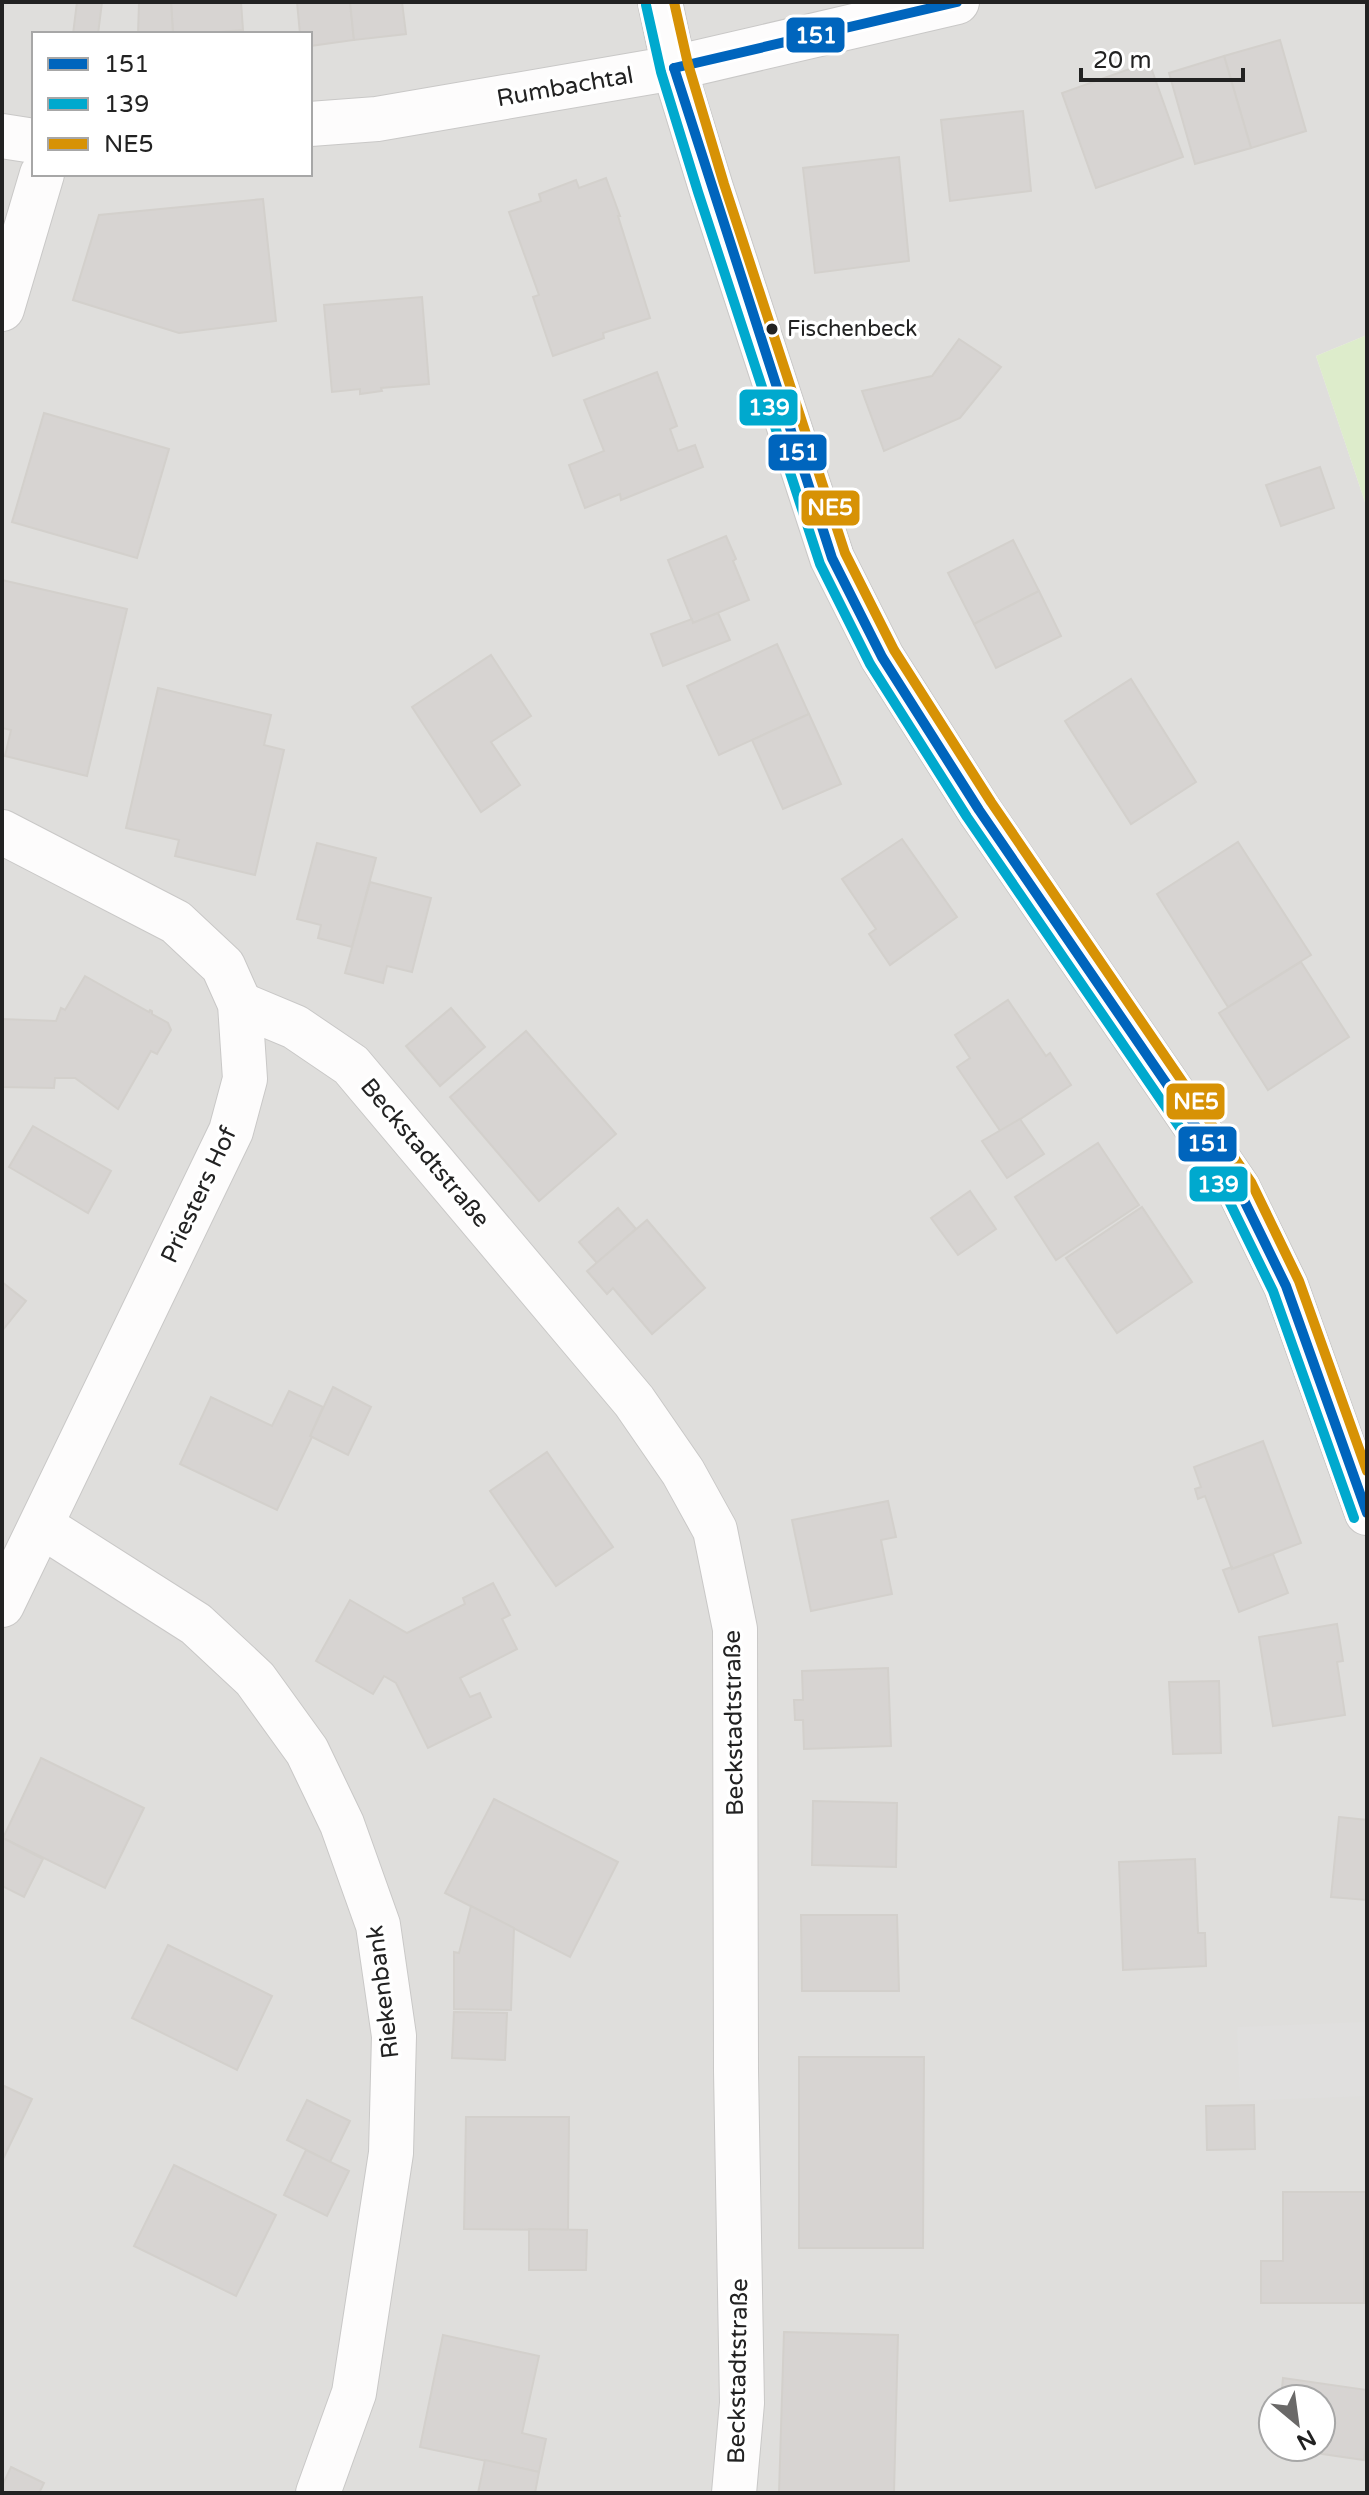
<svg xmlns="http://www.w3.org/2000/svg" width="1369" height="2495" font-family="'Varela Round',sans-serif">
  <style>
    .residential { fill: #dfdedc; fill-rule: evenodd }
    .grass { fill: #ddeccb }
    .parking { fill: #e0dfde }
    .building { fill: #d7d4d2; stroke: #d3d0cc; stroke-width: 2 }
    .lines { fill: none; stroke-linecap: round; stroke-linejoin: round }
    .minor-casing { stroke: #c9c8c7; stroke-width: 46 }
    .minor { stroke: #fdfcfc; stroke-width: 44 }
    .bus-1-casing { stroke: #fff; stroke-width: 16 }
    .bus-2-casing { stroke: #fff; stroke-width: 16 }
    .bus-3-casing { stroke: #fff; stroke-width: 16 }
    .bus-1 { stroke: #0065bd; stroke-width: 10 }
    .bus-2 { stroke: #00a9ce; stroke-width: 10 }
    .bus-3 { stroke: #d79205; stroke-width: 10 }
    .bus-dot { fill: #222; stroke: #fff; stroke-width: 3 }
    .labels { text-anchor: middle; dominant-baseline: central; stroke-width: 7; stroke-linejoin: round; paint-order: stroke }
    .bus-label { font-size: 22px; fill: #222; stroke: #fff; text-anchor: start }
    .street-label { font-size: 24px; fill: #222; stroke: #fff }
    .line-badge { stroke: #fff; stroke-width: 3 }
    .badge-label { font-size: 22px; text-anchor: middle; font-weight: bold; fill: #fff }
  </style>
  <rect width="100%" height="100%" fill="#f0eeeb"/>
  <path class="residential" d="M 2,2 L 1367,2 L 1367,335 L 1316,356 L 1367,508 L 1367,2493 L 2,2493 ZM 34,34 L 310,34 L 310,174 L 34,174 ZM 1273,2399 L 1321,2399 L 1321,2447 L 1273,2447 Z"/>
  <polygon class="grass" points="1367,335 1367,508 1316,356"/>
  <polygon class="parking" points="1365,2022 1367,2096 1240,2101 1237,2027"/>
  <g class="building">
    <polygon points="77,2 102,2 98,34 73,34"/>
    <polygon points="171,2 241,2 243,30 220,32 220,34 173,34"/>
    <polygon points="171,2 173,34 138,34 139,3"/>
    <polygon points="297,2 350,2 354,40 310,46 310,34 300,34"/>
    <polygon points="350,2 402,2 406,34 354,40"/>
    <polygon points="1280,40 1306,131 1251,148 1224,56"/>
    <polygon points="1224,56 1251,148 1195,164 1169,73"/>
    <polygon points="1149,62 1183,157 1096,188 1062,93"/>
    <polygon points="1023,111 1031,191 950,201 941,120"/>
    <polygon points="899,157 909,261 815,273 803,168"/>
    <polygon points="606,178 620,216 618,216 650,318 603,333 604,338 553,356 533,297 539,295 509,212 541,201 539,194 576,180 579,188"/>
    <polygon points="263,199 276,321 179,333 73,300 99,215"/>
    <polygon points="422,297 429,384 381,388 382,391 360,394 360,389 332,392 324,305"/>
    <polygon points="959,339 1001,367 960,418 884,451 862,391 932,376"/>
    <polygon points="657,372 677,426 670,429 678,451 695,445 703,467 621,500 620,494 585,508 569,465 604,451 584,400"/>
    <polygon points="44,413 169,449 137,558 12,522"/>
    <polygon points="1320,467 1334,508 1281,526 1266,485"/>
    <polygon points="726,536 736,559 733,561 749,600 693,623 668,560"/>
    <polygon points="1013,540 1039,591 974,624 948,573"/>
    <polygon points="2,580 127,609 87,776 5,756 11,730 2,728"/>
    <polygon points="1039,591 1061,636 996,668 974,624"/>
    <polygon points="718,613 730,640 663,666 651,634 692,619 693,623"/>
    <polygon points="777,644 809,714 719,755 687,686"/>
    <polygon points="491,655 531,716 491,742 520,785 481,812 412,707"/>
    <polygon points="1131,679 1196,782 1131,824 1065,721"/>
    <polygon points="158,688 271,715 264,745 284,750 255,875 175,856 179,840 126,828"/>
    <polygon points="809,714 841,784 783,809 752,740"/>
    <polygon points="902,839 957,917 890,965 869,934 876,929 842,879"/>
    <polygon points="1238,842 1311,955 1228,1007 1157,894"/>
    <polygon points="317,843 376,858 352,947 318,938 321,925 297,919"/>
    <polygon points="370,882 431,898 412,972 387,966 383,983 345,973"/>
    <polygon points="1301,962 1349,1037 1268,1090 1219,1013"/>
    <polygon points="85,976 149,1012 150,1010 152,1011 152,1014 168,1023 171,1030 157,1054 151,1051 118,1109 75,1078 55,1078 54,1088 2,1087 2,1019 56,1021 61,1008 65,1010"/>
    <polygon points="1008,1000 1046,1056 1050,1053 1071,1085 1001,1132 957,1067 970,1058 955,1035"/>
    <polygon points="451,1008 485,1047 440,1086 406,1046"/>
    <polygon points="526,1031 616,1134 539,1201 450,1097"/>
    <polygon points="1020,1119 1044,1154 1007,1178 982,1141"/>
    <polygon points="33,1126 111,1171 88,1213 9,1167"/>
    <polygon points="1098,1143 1139,1205 1056,1260 1015,1197"/>
    <polygon points="970,1191 996,1229 958,1255 931,1218"/>
    <polygon points="1142,1207 1192,1282 1117,1333 1066,1258"/>
    <polygon points="618,1208 636,1229 597,1263 579,1242"/>
    <polygon points="647,1220 705,1288 652,1334 613,1288 607,1294 587,1271"/>
    <polygon points="2,1282 26,1301 2,1331"/>
    <polygon points="333,1387 371,1407 348,1455 310,1436"/>
    <polygon points="289,1391 323,1407 310,1436 312,1437 277,1510 180,1464 211,1397 272,1426"/>
    <polygon points="1263,1441 1301,1543 1232,1569 1205,1496 1198,1499 1195,1489 1201,1487 1194,1467"/>
    <polygon points="547,1452 613,1547 556,1586 490,1491"/>
    <polygon points="888,1501 896,1537 881,1540 892,1594 811,1611 792,1520"/>
    <polygon points="1273,1554 1288,1593 1239,1612 1223,1570 1232,1567 1232,1569"/>
    <polygon points="493,1583 510,1615 502,1619 517,1649 460,1678 470,1697 480,1693 491,1717 428,1748 396,1683 384,1676 373,1694 316,1661 350,1600 407,1633 465,1604 463,1598"/>
    <polygon points="1337,1624 1343,1661 1337,1662 1345,1715 1273,1726 1259,1637"/>
    <polygon points="888,1668 891,1746 804,1749 803,1720 795,1720 794,1700 803,1700 802,1671"/>
    <polygon points="1219,1681 1221,1753 1173,1754 1169,1682"/>
    <polygon points="41,1758 144,1808 105,1888 3,1838"/>
    <polygon points="494,1799 618,1862 570,1957 445,1893"/>
    <polygon points="813,1801 897,1803 896,1867 812,1865"/>
    <polygon points="1339,1817 1367,1820 1367,1900 1331,1897"/>
    <polygon points="3,1838 43,1859 24,1897 2,1886"/>
    <polygon points="1195,1859 1198,1933 1205,1933 1206,1966 1123,1970 1119,1862"/>
    <polygon points="471,1906 514,1928 511,2010 454,2009 454,1952 459,1953"/>
    <polygon points="801,1915 897,1915 899,1991 802,1991"/>
    <polygon points="168,1945 272,1996 237,2070 132,2018"/>
    <polygon points="454,2012 507,2013 505,2060 452,2058"/>
    <polygon points="799,2057 924,2057 923,2248 799,2248"/>
    <polygon points="2,2085 32,2099 2,2161"/>
    <polygon points="307,2100 350,2121 330,2162 287,2140"/>
    <polygon points="1254,2105 1255,2149 1207,2150 1206,2106"/>
    <polygon points="466,2117 569,2117 568,2230 464,2229"/>
    <polygon points="306,2150 349,2171 327,2216 284,2195"/>
    <polygon points="174,2165 276,2215 236,2296 134,2246"/>
    <polygon points="1283,2192 1367,2192 1367,2231 1364,2231 1364,2303 1261,2303 1261,2261 1283,2261"/>
    <polygon points="529,2229 587,2230 586,2270 529,2270"/>
    <polygon points="784,2332 898,2335 894,2493 779,2493"/>
    <polygon points="443,2335 539,2356 522,2433 546,2439 539,2472 420,2447"/>
    <polygon points="1283,2378 1367,2390 1367,2434 1364,2460 1274,2447 1321,2447 1321,2399 1281,2399"/>
    <polygon points="485,2460 539,2472 535,2493 478,2493"/>
    <polygon points="11,2467 44,2483 39,2493 2,2493 2,2486"/>
  </g>
  <g class="lines">
    <defs>
      <g id="minor">
        <polyline points="660,2 674,68 711,188 832,558 882,657 979,810 1238,1188 1286,1286 1367,1513"/>
        <polyline points="310,124 377,119 674,68 957,2"/>
        <polyline points="2,136 34,141"/>
        <polyline points="2,309 42,174"/>
        <polyline points="2,832 176,922 223,966 240,1004 245,1079 231,1131 2,1605"/>
        <polyline points="240,1004 295,1027 351,1065 634,1401 683,1472 715,1530 735,1629 736,2071 742,2403 734,2493"/>
        <polyline points="42,1526 196,1624 255,1679 307,1751 342,1824 378,1925 394,2036 391,2153 354,2393 318,2493"/>
      </g>
    </defs>
    <use href="#minor" class="minor-casing"/>
    <use href="#minor" class="minor"/>
    <defs>
      <g id="bus-1">
        <polyline points="674,68 832,558 882,657 979,810 1238,1188 1286,1286 1367,1513"/>
        <polyline points="674,68 957,2"/>
      </g>
      <polyline id="bus-2" points="646,5 661,72 698,192 820,564 870,664 967,817 1226,1195 1273,1291 1354,1518"/>
      <polyline id="bus-3" points="674,2 688,64 724,184 845,553 894,650 991,802 1251,1182 1299,1281 1367,1471"/>
    </defs>
    <use href="#bus-1" class="bus-1-casing"/>
    <use href="#bus-2" class="bus-2-casing"/>
    <use href="#bus-3" class="bus-3-casing"/>
    <use href="#bus-1" class="bus-1"/>
    <use href="#bus-2" class="bus-2"/>
    <use href="#bus-3" class="bus-3"/>
  </g>
  <circle class="bus-dot" cx="772" cy="329" r="7"/>
  <g class="labels">
    <g class="bus-label">
      <text x="787" y="329">Fischenbeck</text>
    </g>
    <g class="street-label">
      <text transform="translate(565 87) rotate(-10)">Rumbachtal</text>
      <text transform="translate(425 1153) rotate(50)">Beckstadtstraße</text>
      <text transform="translate(199 1195) rotate(-65)">Priesters Hof</text>
      <text transform="translate(734 1723) rotate(-91)">Beckstadtstraße</text>
      <text transform="translate(383 1992) rotate(-97)">Riekenbank</text>
      <text transform="translate(738 2371) rotate(-89)">Beckstadtstraße</text>
    </g>
  </g>
  <g class="line-badge">
    <rect x="785" y="16" width="61" height="38" rx="8" fill="#0065bd"/>
    <rect x="738" y="388" width="61" height="39" rx="8" fill="#00a9ce"/>
    <rect x="767" y="433" width="61" height="39" rx="8" fill="#0065bd"/>
    <rect x="800" y="489" width="61" height="38" rx="8" fill="#d79205"/>
    <rect x="1165" y="1082" width="61" height="39" rx="8" fill="#d79205"/>
    <rect x="1177" y="1125" width="61" height="38" rx="8" fill="#0065bd"/>
    <rect x="1188" y="1165" width="61" height="38" rx="8" fill="#00a9ce"/>
  </g>
  <g class="badge-label">
    <text x="816" y="43">151</text>
    <text x="769" y="415">139</text>
    <text x="798" y="460">151</text>
    <text x="830" y="515">NE5</text>
    <text x="1196" y="1109">NE5</text>
    <text x="1208" y="1151">151</text>
    <text x="1218" y="1192">139</text>
  </g>
  <rect width="1369" height="2495" fill="none" stroke="#222222" stroke-width="8"/>
  <rect x="32" y="32" width="280" height="144" fill="#ffffff" stroke="#a7a7a7" stroke-width="2"/>
  <rect x="48" y="58" width="40" height="12" fill="#0065bd" stroke="#a7a7a7" stroke-width="2"/>
  <text x="104" y="72" font-size="24" fill="#222222">151</text>
  <rect x="48" y="98" width="40" height="12" fill="#00a9ce" stroke="#a7a7a7" stroke-width="2"/>
  <text x="104" y="112" font-size="24" fill="#222222">139</text>
  <rect x="48" y="138" width="40" height="12" fill="#d79205" stroke="#a7a7a7" stroke-width="2"/>
  <text x="104" y="152" font-size="24" fill="#222222">NE5</text>
  <g transform="translate(1297 2423) rotate(151)"><circle r="38" fill="#ffffff" stroke="#a7a7a7" stroke-width="2"/>
  <path d="M0-6L14 30L0 20L-14 30Z" fill="#6a6968"/>
  <text y="-12" font-size="22" font-weight="bold" text-anchor="middle" fill="#222222">N</text>
  </g>
  <path d="M1081 68v12h162v-12" fill="none" stroke="#222222" stroke-width="4"/>
  <text x="1093" y="68" font-size="24" fill="#222222" stroke="#ffffff" stroke-width="6" paint-order="stroke">20 m</text>
</svg>
